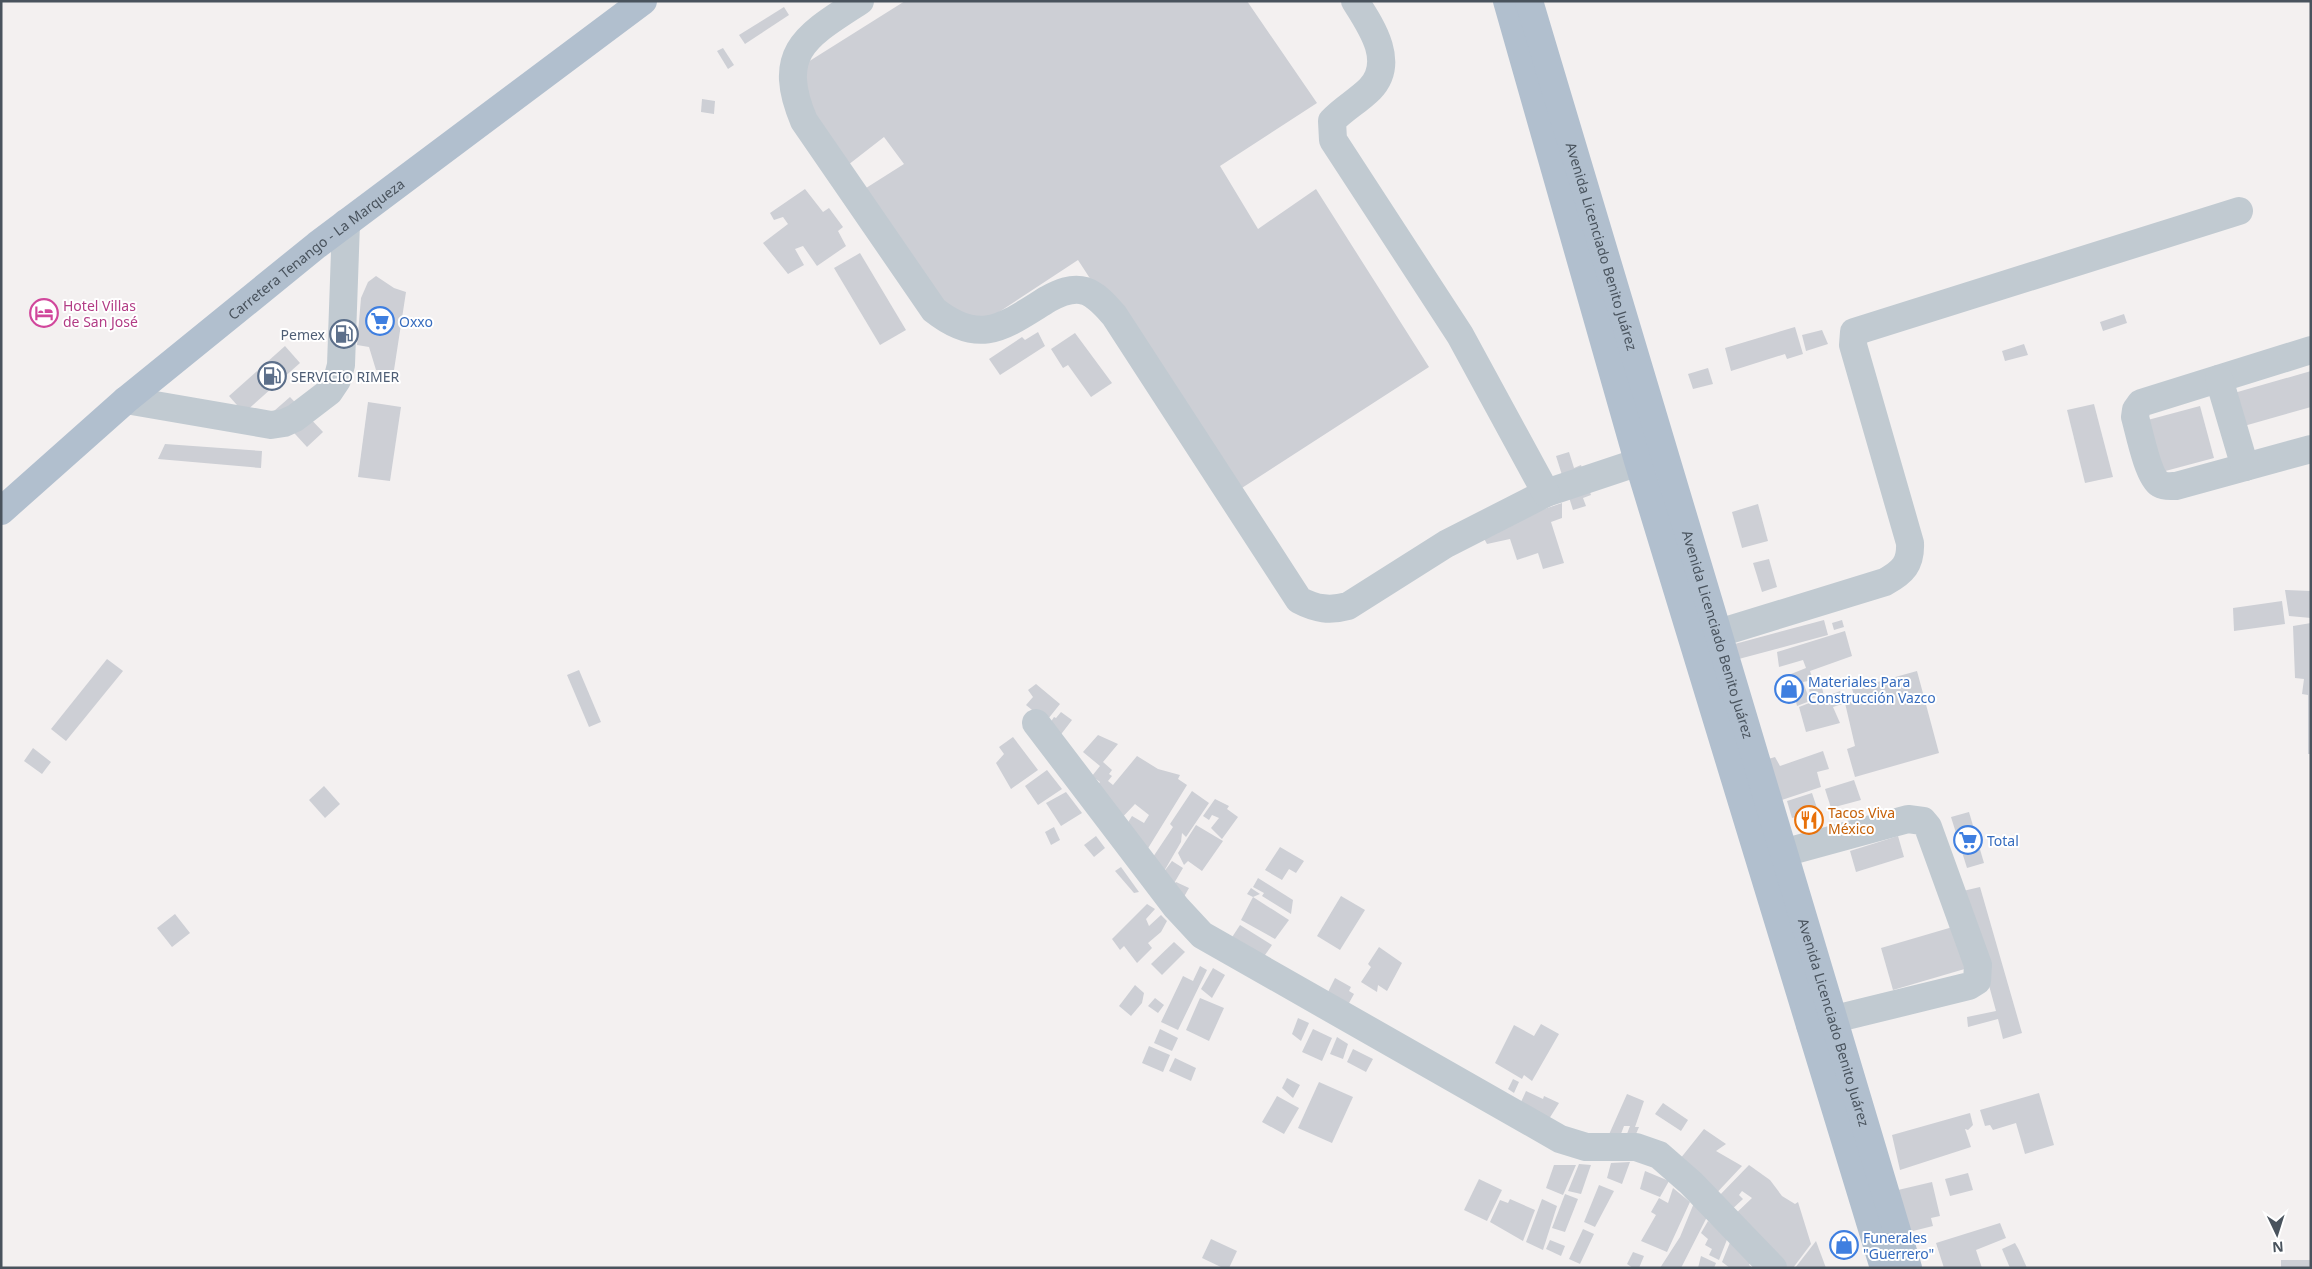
<svg xmlns="http://www.w3.org/2000/svg" width="2312" height="1269" font-family="'Noto Sans',sans-serif">
  <style>
    .building { fill: #cdcfd5 }
    .lines { fill: none; stroke-linecap: round; stroke-linejoin: round }
    .minor { stroke: #c1cad1; stroke-width: 28 }
    .major { stroke: #b1bfce; stroke-width: 28 }
    .labels { text-anchor: middle; dominant-baseline: central; stroke-width: 4; stroke-linejoin: round; paint-order: stroke }
    .street-label { font-size: 14px; fill: #49535d; stroke: #fff }
    .hotel-label { font-size: 14px; fill: #b23c85; stroke: #fff; text-anchor: start }
    .shop-label { font-size: 14px; fill: #366cbe; stroke: #fff; text-anchor: start }
    .service-label { font-size: 14px; fill: #4e5e75; stroke: #fff; text-anchor: end }
    .food-label { font-size: 14px; fill: #c56008; stroke: #fff; text-anchor: start }
  </style>
  <rect width="100%" height="100%" fill="#f3f0f0"/>
  <g class="building">
    <polygon points="905,1 1247,1 1317,103 1220,166 1258,229 1316,189 1429,367 1231,495 1078,260 970,331 951,324 855,195 904,164 884,137 839,172 792,72"/>
    <polygon points="784,7 789,15 745,44 739,35"/>
    <polygon points="723,48 734,65 728,69 717,51"/>
    <polygon points="702,99 715,101 714,114 701,112"/>
    <polygon points="805,189 823,212 829,208 843,227 838,231 846,246 817,266 803,246 795,249 804,265 788,274 763,243 788,224 783,217 774,220 770,213"/>
    <polygon points="860,253 906,330 880,345 834,268"/>
    <polygon points="376,276 394,288 406,292 394,370 376,370 369,347 357,345 361,298 368,282"/>
    <polygon points="2124,314 2127,323 2103,331 2100,322"/>
    <polygon points="1795,327 1803,354 1787,359 1785,354 1731,371 1725,348"/>
    <polygon points="1822,330 1828,344 1806,351 1802,335"/>
    <polygon points="1038,332 1045,346 1000,375 989,359 1022,337 1025,340"/>
    <polygon points="1075,333 1112,383 1091,397 1068,365 1063,368 1051,349"/>
    <polygon points="2024,344 2028,355 2005,361 2002,351"/>
    <polygon points="285,346 300,363 244,413 229,396"/>
    <polygon points="1708,368 1713,384 1693,389 1688,374"/>
    <polygon points="2311,371 2311,407 2244,426 2234,393"/>
    <polygon points="290,397 323,432 307,447 274,411"/>
    <polygon points="368,402 401,407 390,481 358,477"/>
    <polygon points="2094,404 2113,477 2085,483 2067,410"/>
    <polygon points="2200,406 2214,458 2158,473 2144,421"/>
    <polygon points="165,444 262,451 261,468 158,459"/>
    <polygon points="1569,452 1574,468 1581,465 1591,495 1583,498 1586,506 1573,510 1556,456"/>
    <polygon points="1562,503 1562,518 1551,522 1564,563 1543,569 1538,553 1517,560 1510,539 1487,544 1480,531"/>
    <polygon points="1758,504 1768,541 1742,548 1732,512"/>
    <polygon points="1769,559 1777,587 1762,592 1753,563"/>
    <polygon points="2285,590 2311,591 2311,618 2289,616"/>
    <polygon points="2282,601 2285,624 2234,631 2233,608"/>
    <polygon points="1824,620 1828,635 1735,660 1731,645"/>
    <polygon points="1842,620 1844,627 1834,630 1832,623"/>
    <polygon points="2311,623 2311,754 2308,754 2308,695 2302,694 2304,679 2295,678 2293,626"/>
    <polygon points="1845,631 1852,656 1810,671 1813,680 1803,682 1810,701 1797,706 1791,679 1787,681 1786,676 1806,668 1803,660 1779,667 1777,652"/>
    <polygon points="107,659 123,671 66,741 51,729"/>
    <polygon points="579,670 601,722 589,727 567,675"/>
    <polygon points="1917,671 1939,753 1855,777 1847,749 1855,746 1845,703 1856,701 1852,689"/>
    <polygon points="1821,683 1824,696 1810,698 1809,685"/>
    <polygon points="1036,684 1060,704 1044,724 1042,718 1026,705 1033,697 1028,690"/>
    <polygon points="1840,691 1845,703 1833,707 1840,723 1806,732 1799,707"/>
    <polygon points="1061,712 1072,720 1059,737 1048,726 1054,717 1056,718"/>
    <polygon points="1098,735 1118,744 1103,762 1112,770 1109,774 1112,776 1108,781 1113,785 1137,756 1158,769 1180,775 1178,779 1187,785 1142,858 1127,824 1132,816 1144,823 1149,815 1135,804 1116,824 1095,788 1100,782 1092,776 1100,766 1083,752"/>
    <polygon points="1013,737 1038,770 1011,789 996,763 1004,754 999,747"/>
    <polygon points="33,748 51,762 42,774 24,761"/>
    <polygon points="1823,751 1829,769 1817,772 1821,787 1776,802 1765,760 1775,757 1780,766"/>
    <polygon points="1047,770 1062,789 1038,805 1025,786"/>
    <polygon points="1854,780 1861,800 1831,808 1825,789"/>
    <polygon points="324,786 340,804 325,818 309,800"/>
    <polygon points="1192,791 1209,803 1186,837 1182,833 1181,842 1163,873 1172,861 1183,868 1173,885 1176,882 1189,888 1181,902 1151,860 1173,827 1170,824"/>
    <polygon points="1066,792 1082,813 1061,826 1046,803"/>
    <polygon points="1812,793 1818,811 1792,818 1787,801"/>
    <polygon points="1215,799 1229,806 1227,809 1238,817 1222,839 1211,828 1219,818 1212,815 1209,820 1203,816"/>
    <polygon points="1969,812 1984,863 1967,868 1951,817"/>
    <polygon points="1196,825 1223,841 1202,871 1188,861 1184,865 1178,853"/>
    <polygon points="1054,827 1060,840 1051,845 1045,832"/>
    <polygon points="1096,836 1105,848 1094,857 1084,845"/>
    <polygon points="1898,836 1904,857 1856,872 1850,851"/>
    <polygon points="1280,847 1304,861 1296,873 1289,869 1282,880 1265,870"/>
    <polygon points="1121,867 1139,892 1134,893 1115,871"/>
    <polygon points="1258,878 1293,900 1291,914 1262,896 1264,893 1253,887"/>
    <polygon points="1980,887 2022,1033 2003,1039 1998,1019 1968,1027 1967,1017 1996,1011 1963,891"/>
    <polygon points="1251,888 1260,894 1253,897 1247,894"/>
    <polygon points="1341,896 1365,910 1340,950 1317,936"/>
    <polygon points="1253,897 1289,920 1275,939 1241,920"/>
    <polygon points="1147,904 1155,909 1146,919 1149,926 1161,915 1167,921 1161,932 1148,943 1152,948 1137,963 1124,946 1120,950 1112,939"/>
    <polygon points="175,914 190,933 172,947 157,928"/>
    <polygon points="1240,925 1272,945 1258,965 1227,945"/>
    <polygon points="1956,926 1968,968 1893,990 1881,948"/>
    <polygon points="1174,942 1185,952 1162,975 1151,964"/>
    <polygon points="1379,947 1402,963 1387,991 1378,985 1377,992 1361,982 1371,967 1368,964"/>
    <polygon points="1200,966 1207,970 1178,1030 1161,1022 1183,976 1193,981"/>
    <polygon points="1213,968 1225,975 1212,998 1201,989"/>
    <polygon points="1335,978 1351,987 1349,991 1354,994 1344,1012 1323,1002"/>
    <polygon points="1135,985 1144,993 1142,1003 1131,1016 1119,1006"/>
    <polygon points="1155,998 1164,1005 1158,1013 1148,1006"/>
    <polygon points="1200,998 1224,1008 1209,1041 1186,1030"/>
    <polygon points="1298,1018 1309,1023 1301,1041 1292,1034"/>
    <polygon points="1541,1024 1559,1034 1532,1081 1524,1075 1522,1079 1495,1063 1514,1025 1534,1036"/>
    <polygon points="1160,1029 1178,1038 1172,1051 1154,1043"/>
    <polygon points="1313,1029 1332,1038 1322,1061 1302,1052"/>
    <polygon points="1337,1037 1348,1044 1343,1059 1330,1054"/>
    <polygon points="1149,1046 1170,1055 1163,1072 1142,1063"/>
    <polygon points="1353,1049 1373,1059 1366,1072 1347,1062"/>
    <polygon points="1175,1058 1196,1068 1191,1081 1169,1071"/>
    <polygon points="1287,1078 1300,1085 1293,1098 1282,1088"/>
    <polygon points="1513,1079 1519,1082 1514,1093 1508,1089"/>
    <polygon points="1319,1082 1353,1097 1332,1143 1298,1128"/>
    <polygon points="1526,1091 1543,1099 1544,1096 1559,1103 1544,1127 1517,1111"/>
    <polygon points="2039,1093 2054,1145 2025,1154 2016,1123 1993,1130 1990,1125 1985,1126 1980,1110"/>
    <polygon points="1627,1094 1644,1101 1635,1127 1639,1127 1633,1141 1625,1139 1630,1126 1624,1126 1619,1139 1607,1139"/>
    <polygon points="1277,1096 1299,1108 1284,1134 1262,1122"/>
    <polygon points="1663,1103 1688,1120 1681,1131 1655,1114"/>
    <polygon points="1970,1113 1973,1125 1968,1130 1965,1129 1971,1147 1900,1170 1892,1135"/>
    <polygon points="1704,1129 1726,1144 1716,1151 1742,1166 1710,1200 1680,1159"/>
    <polygon points="1630,1162 1622,1184 1607,1178 1611,1163"/>
    <polygon points="1579,1164 1591,1165 1581,1194 1568,1191"/>
    <polygon points="1554,1165 1576,1165 1563,1195 1546,1188"/>
    <polygon points="1749,1165 1770,1180 1782,1196 1795,1204 1798,1202 1811,1244 1793,1268 1775,1268 1731,1218 1752,1198 1742,1191 1739,1195 1743,1199 1728,1213 1716,1199"/>
    <polygon points="1645,1171 1669,1181 1660,1197 1640,1189"/>
    <polygon points="1968,1173 1973,1190 1950,1196 1945,1179"/>
    <polygon points="1479,1179 1502,1190 1487,1221 1464,1210"/>
    <polygon points="1932,1182 1940,1216 1931,1218 1933,1226 1909,1232 1898,1190"/>
    <polygon points="1599,1185 1614,1191 1595,1227 1584,1222"/>
    <polygon points="1673,1188 1690,1202 1667,1252 1641,1241 1656,1215 1651,1212 1659,1198 1668,1203"/>
    <polygon points="1565,1194 1578,1199 1565,1232 1552,1228"/>
    <polygon points="1510,1199 1535,1210 1523,1241 1490,1222 1500,1200 1508,1203"/>
    <polygon points="1542,1199 1557,1206 1543,1250 1526,1242"/>
    <polygon points="1694,1203 1708,1215 1681,1268 1660,1268 1680,1237"/>
    <polygon points="1708,1221 1728,1237 1719,1260 1709,1255 1712,1249 1705,1245 1708,1239 1701,1233"/>
    <polygon points="2000,1223 2006,1238 1976,1250 1982,1268 1944,1268 1936,1243"/>
    <polygon points="1583,1229 1594,1234 1580,1264 1569,1259"/>
    <polygon points="1211,1239 1237,1251 1229,1268 1223,1268 1202,1258"/>
    <polygon points="1550,1240 1565,1246 1561,1256 1546,1249"/>
    <polygon points="1731,1240 1752,1260 1749,1265 1753,1268 1730,1268 1722,1262"/>
    <polygon points="1816,1241 1826,1268 1795,1268"/>
    <polygon points="2015,1243 2019,1250 2027,1268 2010,1268 2002,1249"/>
    <polygon points="1633,1252 1644,1256 1639,1268 1633,1268 1627,1264"/>
    <polygon points="1701,1256 1716,1263 1714,1268 1698,1268"/>
    <rect x="2281" y="1260" width="30" height="8"/>
  </g>
  <g class="lines">
    <g class="minor">
      <path d="M 860,1 C 806,36 775,52 804,121 L 934,310 C 981,347 1004,326 1048,299 C 1059,293 1072,287 1085,291 C 1097,295 1106,306 1114,315 L 1299,600 C 1316,609 1330,611 1348,606 L 1446,544 L 1546,493 L 1660,455"/>
      <path d="M 1355,1 C 1371,26 1396,62 1370,89 C 1358,101 1343,109 1332,121 L 1333,140 L 1460,335 L 1546,493"/>
      <path d="M 2311,350 L 2141,403 L 2136,410 L 2135,417 C 2139,431 2148,477 2160,484 C 2165,487 2171,486 2176,486 L 2311,449"/>
      <polyline points="2219,379 2245,467"/>
      <polyline points="126,400 271,425 284,423 295,418 329,392 337,380 341,365 346,223"/>
      <path d="M 1719,633 L 1885,582 C 1903,572 1911,564 1910,543 L 1853,345 L 1854,332 L 2239,211"/>
      <polyline points="1036,723 1176,907 1202,935 1560,1139 1586,1147 1636,1147 1659,1155 1691,1183 1773,1268"/>
      <polyline points="1761,859 1908,819 1923,821 1928,827 1978,965 1977,981 1969,986 1810,1025"/>
    </g>
    <g class="major">
      <polyline points="1507,1 1638,461 1884,1268"/>
      <path id="s1" d="M 1529,1 L 1908,1268"/>
      <path id="s2" d="M 1,511 L 126,400 L 317,245 L 643,1"/>
    </g>
  </g>
  <defs>
    <symbol id="hotel-ring" viewBox="-11 -11 22 22"><circle r="9.5" fill="#fff" stroke="#d1479c" stroke-width="1.5"/><path d="M-6-4.5h1.5V1H6V5H4.5V3h-9V5H-6ZM-4 0a1.8 1.8 0 1 1 3.6 0ZM.5 0V-2.5h3Q6-2.5 6 0Z" fill="#d1479c"/></symbol>
    <symbol id="supermarket-ring" viewBox="-11 -11 22 22"><circle r="9.5" fill="#fff" stroke="#3f7fe0" stroke-width="1.5"/><path d="M-6-5.5h2.5l.6 2H6L4.5 2H-2.5L-4.4-4H-6ZM-1.5 3.2a1.3 1.3 0 1 0 .1 0ZM3 3.2a1.3 1.3 0 1 0 .1 0Z" fill="#3f7fe0"/></symbol>
    <symbol id="fuel-ring" viewBox="-11 -11 22 22"><circle r="9.5" fill="#fff" stroke="#5c6f8a" stroke-width="1.5"/><path d="M-5.5-6h7V0h2V4h1.3V-2.5L3-4.5l.8-.8L6-3V5H2.5V1h-1V6h-7ZM-4.2-4.7v3.2H.2V-4.7Z" fill="#5c6f8a"/></symbol>
    <symbol id="shop-ring" viewBox="-11 -11 22 22"><circle r="9.5" fill="#fff" stroke="#3f7fe0" stroke-width="1.5"/><path d="M-5-2.5h2.3a2.7 3.5 0 0 1 5.4 0H5L5.5 6h-11ZM-1.5-2.5h3a1.5 2.3 0 0 0-3 0Z" fill="#3f7fe0"/></symbol>
    <symbol id="restaurant-ring" viewBox="-11 -11 22 22"><circle r="9.5" fill="#fff" stroke="#e8710a" stroke-width="1.5"/><path d="M-5-6h1v4h1v-4h1v4h1v-4h1v5L-1.5 .5V6h-2V.5L-5-1ZM5-6V6H3V1.5H1.5Q1.5-4 5-6Z" fill="#e8710a"/></symbol>
  </defs>
  <g fill-rule="evenodd">
    <use href="#hotel-ring" x="28" y="297" width="32" height="32"/>
    <use href="#supermarket-ring" x="364" y="305" width="32" height="32"/>
    <use href="#fuel-ring" x="328" y="318" width="32" height="32"/>
    <use href="#fuel-ring" x="256" y="360" width="32" height="32"/>
    <use href="#shop-ring" x="1773" y="673" width="32" height="32"/>
    <use href="#restaurant-ring" x="1793" y="804" width="32" height="32"/>
    <use href="#supermarket-ring" x="1952" y="824" width="32" height="32"/>
    <use href="#shop-ring" x="1828" y="1229" width="32" height="32"/>
  </g>
  <g class="labels">
    <g class="street-label">
      <text stroke="none"><textPath href="#s1" startOffset="256">Avenida Licenciado Benito Juárez</textPath></text>
      <text stroke="none"><textPath href="#s2" startOffset="410">Carretera Tenango - La Marqueza</textPath></text>
      <text stroke="none"><textPath href="#s1" startOffset="661">Avenida Licenciado Benito Juárez</textPath></text>
      <text stroke="none"><textPath href="#s1" startOffset="1066">Avenida Licenciado Benito Juárez</textPath></text>
    </g>
    <g class="hotel-label">
      <text x="63" y="305">Hotel Villas<tspan x="63" dy="16">de San José</tspan></text>
    </g>
    <g class="shop-label">
      <text x="399" y="321">Oxxo</text>
      <text x="1808" y="681">Materiales Para<tspan x="1808" dy="16">Construcción Vazco</tspan></text>
      <text x="1987" y="840">Total</text>
      <text x="1863" y="1237">Funerales<tspan x="1863" dy="16">"Guerrero"</tspan></text>
    </g>
    <g class="service-label">
      <text x="325" y="334">Pemex</text>
      <text x="291" y="376" text-anchor="start">SERVICIO RIMER</text>
    </g>
    <g class="food-label">
      <text x="1828" y="812">Tacos Viva<tspan x="1828" dy="16">México</tspan></text>
    </g>
  </g>
  <rect width="2312" height="1269" fill="none" stroke="#49535d" stroke-width="5"/>
  <g transform="translate(2277 1234) rotate(176)" stroke="#ffffff" stroke-width="4" paint-order="stroke">
  <path d="M0-4L9 19L0 12L-9 19Z" fill="#49535d"/>
  <text y="-8" font-size="14" font-weight="bold" text-anchor="middle" fill="#49535d">N</text>
  </g>
</svg>
